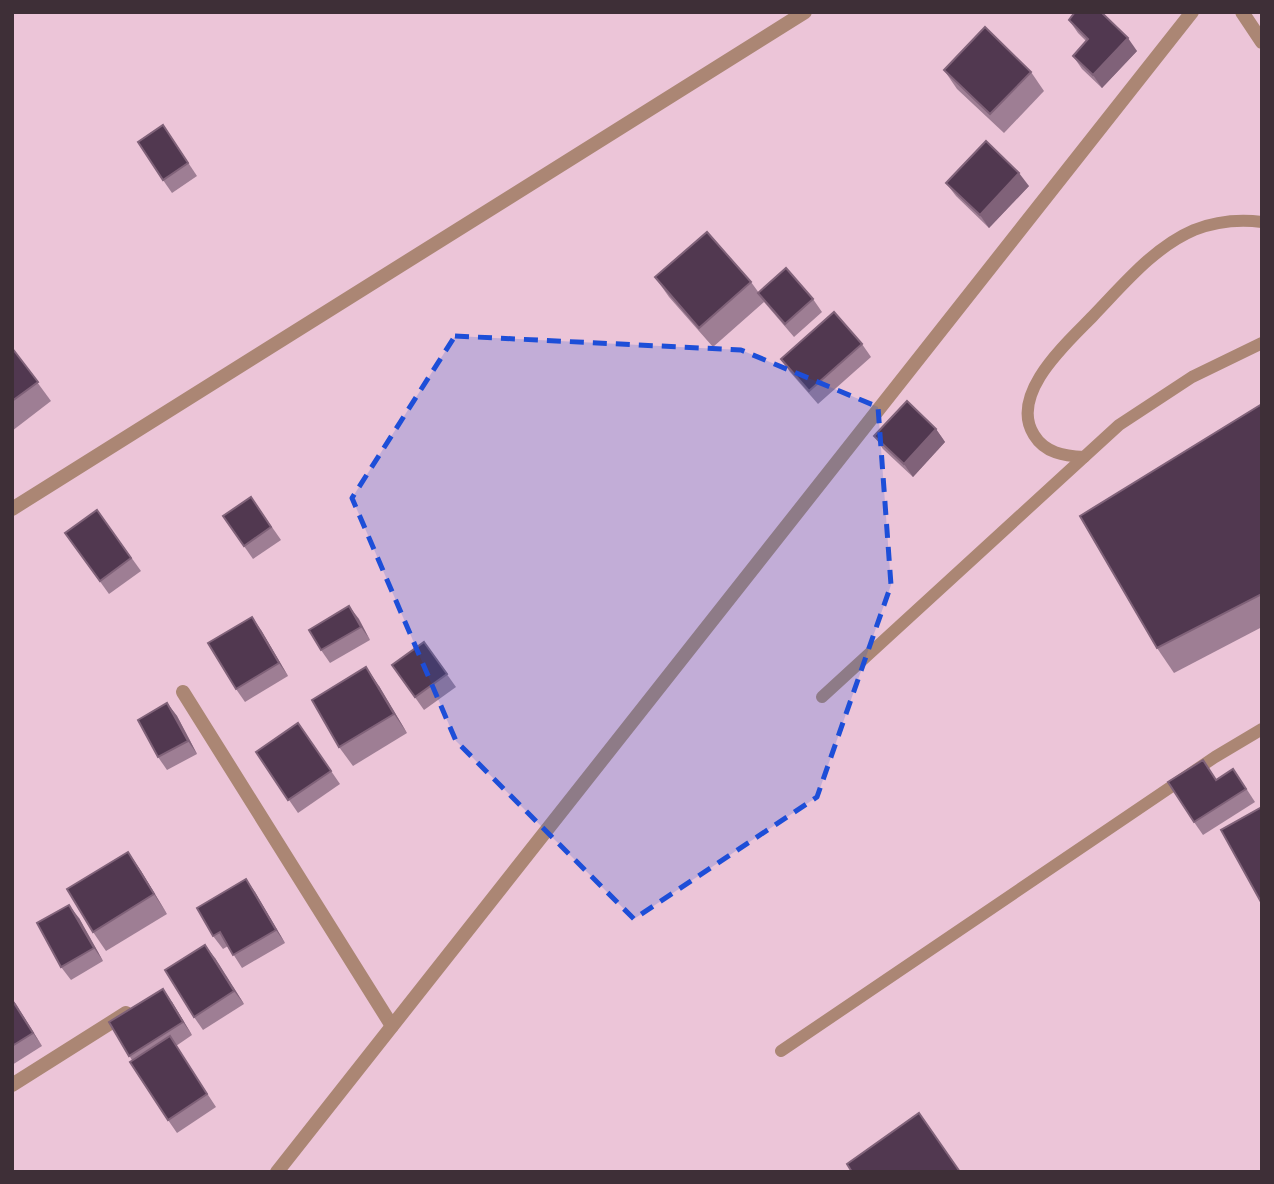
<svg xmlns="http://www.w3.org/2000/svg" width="1274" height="1184" font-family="Montserrat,sans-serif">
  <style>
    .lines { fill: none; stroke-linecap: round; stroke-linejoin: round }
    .service { stroke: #ab8674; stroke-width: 12 }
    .minor { stroke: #ab8674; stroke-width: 14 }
    .wall { fill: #9e7e94 }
    .shaded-wall { fill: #806279 }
    .building { fill: #513850; stroke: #806279; stroke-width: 2 }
    .marked { fill: #1d4ed8; fill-opacity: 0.2; stroke: #1d4ed8; stroke-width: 5; stroke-dasharray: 14 9; stroke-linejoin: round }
  </style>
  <rect width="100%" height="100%" fill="#ecc5d8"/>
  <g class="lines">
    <g class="service">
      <path d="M 1084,457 C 1064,456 1045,453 1034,435 C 1008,394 1068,342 1093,316 C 1123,285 1154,247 1194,230 C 1217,221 1238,219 1262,222"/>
      <polyline points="822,697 1119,425 1192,377 1262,343"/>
      <polyline points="781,1051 1215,757 1262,729"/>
    </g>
    <g class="minor">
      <polyline points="1242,12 1262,42"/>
      <polyline points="12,509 805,12"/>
      <polyline points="183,692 392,1026"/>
      <polyline points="12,1085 126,1013"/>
      <polyline points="277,1172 1192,12"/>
    </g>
  </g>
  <g class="wall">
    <polygon points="1069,20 1137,51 1102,88 1082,69 1073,56 1086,41 1078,33"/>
    <polygon points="944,70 1031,72 1044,91 1004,133 957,89"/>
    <polygon points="163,125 197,176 172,193 163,180"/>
    <polygon points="946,183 1029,186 989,228 956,196"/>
    <polygon points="655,277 751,282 759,293 813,299 822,312 794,337 764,302 713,347 669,297"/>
    <polygon points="862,344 871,357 818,404 790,372 781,359"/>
    <polygon points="12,348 51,401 12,431"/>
    <polygon points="1262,404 1262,627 1174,673 1157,648"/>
    <polygon points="936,429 945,442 913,477 883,449 874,436"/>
    <polygon points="251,497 281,540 253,559 223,516"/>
    <polygon points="97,510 141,571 109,594 65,533"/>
    <polygon points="349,606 370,640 330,663 321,650"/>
    <polygon points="261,630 288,676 245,702 236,689"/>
    <polygon points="424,642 456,687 424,710 392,665"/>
    <polygon points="379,686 407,733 353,766 339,747"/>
    <polygon points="167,703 177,716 197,754 167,770 158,757"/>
    <polygon points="298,723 340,784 298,813 256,752"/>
    <polygon points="1216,780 1242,782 1255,802 1203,835 1194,822"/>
    <polygon points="128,852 141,871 167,914 106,951 93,932"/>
    <polygon points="255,892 285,943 242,968 228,946 223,949 213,936"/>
    <polygon points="79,918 103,961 71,980 61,967"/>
    <polygon points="215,958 244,1004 203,1030 194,1017"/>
    <polygon points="12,999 42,1046 12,1065"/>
    <polygon points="172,1002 192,1035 176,1046 216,1107 177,1133 168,1120 109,1022"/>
  </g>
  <g class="shaded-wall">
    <polygon points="1128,38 1137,51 1102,88 1093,75"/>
    <polygon points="1019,173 1029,186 989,228 980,215"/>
    <polygon points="936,429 945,442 913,477 904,464"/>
    <polygon points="349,606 359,619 370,640 361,627"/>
    <polygon points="252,617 261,630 288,676 279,663"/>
    <polygon points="366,667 379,686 407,733 394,714"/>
    <polygon points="167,703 177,716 197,754 188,741"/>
    <polygon points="128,852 141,871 167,914 154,894"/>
    <polygon points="246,879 255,892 285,943 276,930"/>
    <polygon points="69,905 79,918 103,961 94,948"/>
    <polygon points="205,945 215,958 244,1004 234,991"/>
    <polygon points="163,989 172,1002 192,1035 183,1022"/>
    <polygon points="12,999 16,1004 42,1046 33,1033"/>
  </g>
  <g class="building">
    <polygon points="1075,12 1101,12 1128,38 1093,75 1073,56 1088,39 1069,20"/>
    <polygon points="985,27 1031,72 990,114 944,70"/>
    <polygon points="163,125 188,163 163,180 138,142"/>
    <polygon points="986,141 1019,173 980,215 946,183"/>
    <polygon points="707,232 751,282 699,328 655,277"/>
    <polygon points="786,268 813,299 785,324 758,293"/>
    <polygon points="834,312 862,344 809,391 781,359"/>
    <polygon points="12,348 38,382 12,401"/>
    <polygon points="907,401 936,429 904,464 874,436"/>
    <polygon points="1262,404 1262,594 1157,648 1080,516"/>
    <polygon points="251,497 271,527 244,546 223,516"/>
    <polygon points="97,510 131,558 100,581 65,533"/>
    <polygon points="349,606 361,627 321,650 309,630"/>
    <polygon points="252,617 279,663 236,689 208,643"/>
    <polygon points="424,642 447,674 415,697 392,665"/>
    <polygon points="366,667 394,714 339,747 312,700"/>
    <polygon points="167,703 188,741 158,757 138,720"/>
    <polygon points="298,723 331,771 288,800 256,752"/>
    <polygon points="1203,760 1216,780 1233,769 1246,789 1194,822 1168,782"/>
    <polygon points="1262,807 1262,902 1261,902 1221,830"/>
    <polygon points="128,852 154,894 93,932 67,889"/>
    <polygon points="246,879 276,930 233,955 220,932 213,936 197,908"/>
    <polygon points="69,905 94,948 61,967 37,923"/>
    <polygon points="205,945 234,991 194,1017 165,970"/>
    <polygon points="163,989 183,1022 129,1056 109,1022"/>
    <polygon points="12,1000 33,1033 12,1046"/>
    <polygon points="170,1036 207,1094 168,1120 130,1062"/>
    <polygon points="919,1113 960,1172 852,1172 847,1164"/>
  </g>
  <path class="marked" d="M 455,336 L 741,350 L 878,407 L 891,585 L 817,797 L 634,919 L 456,741 L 352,498 Z"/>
  <rect width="1274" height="1184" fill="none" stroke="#3e2f37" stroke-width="28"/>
</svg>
